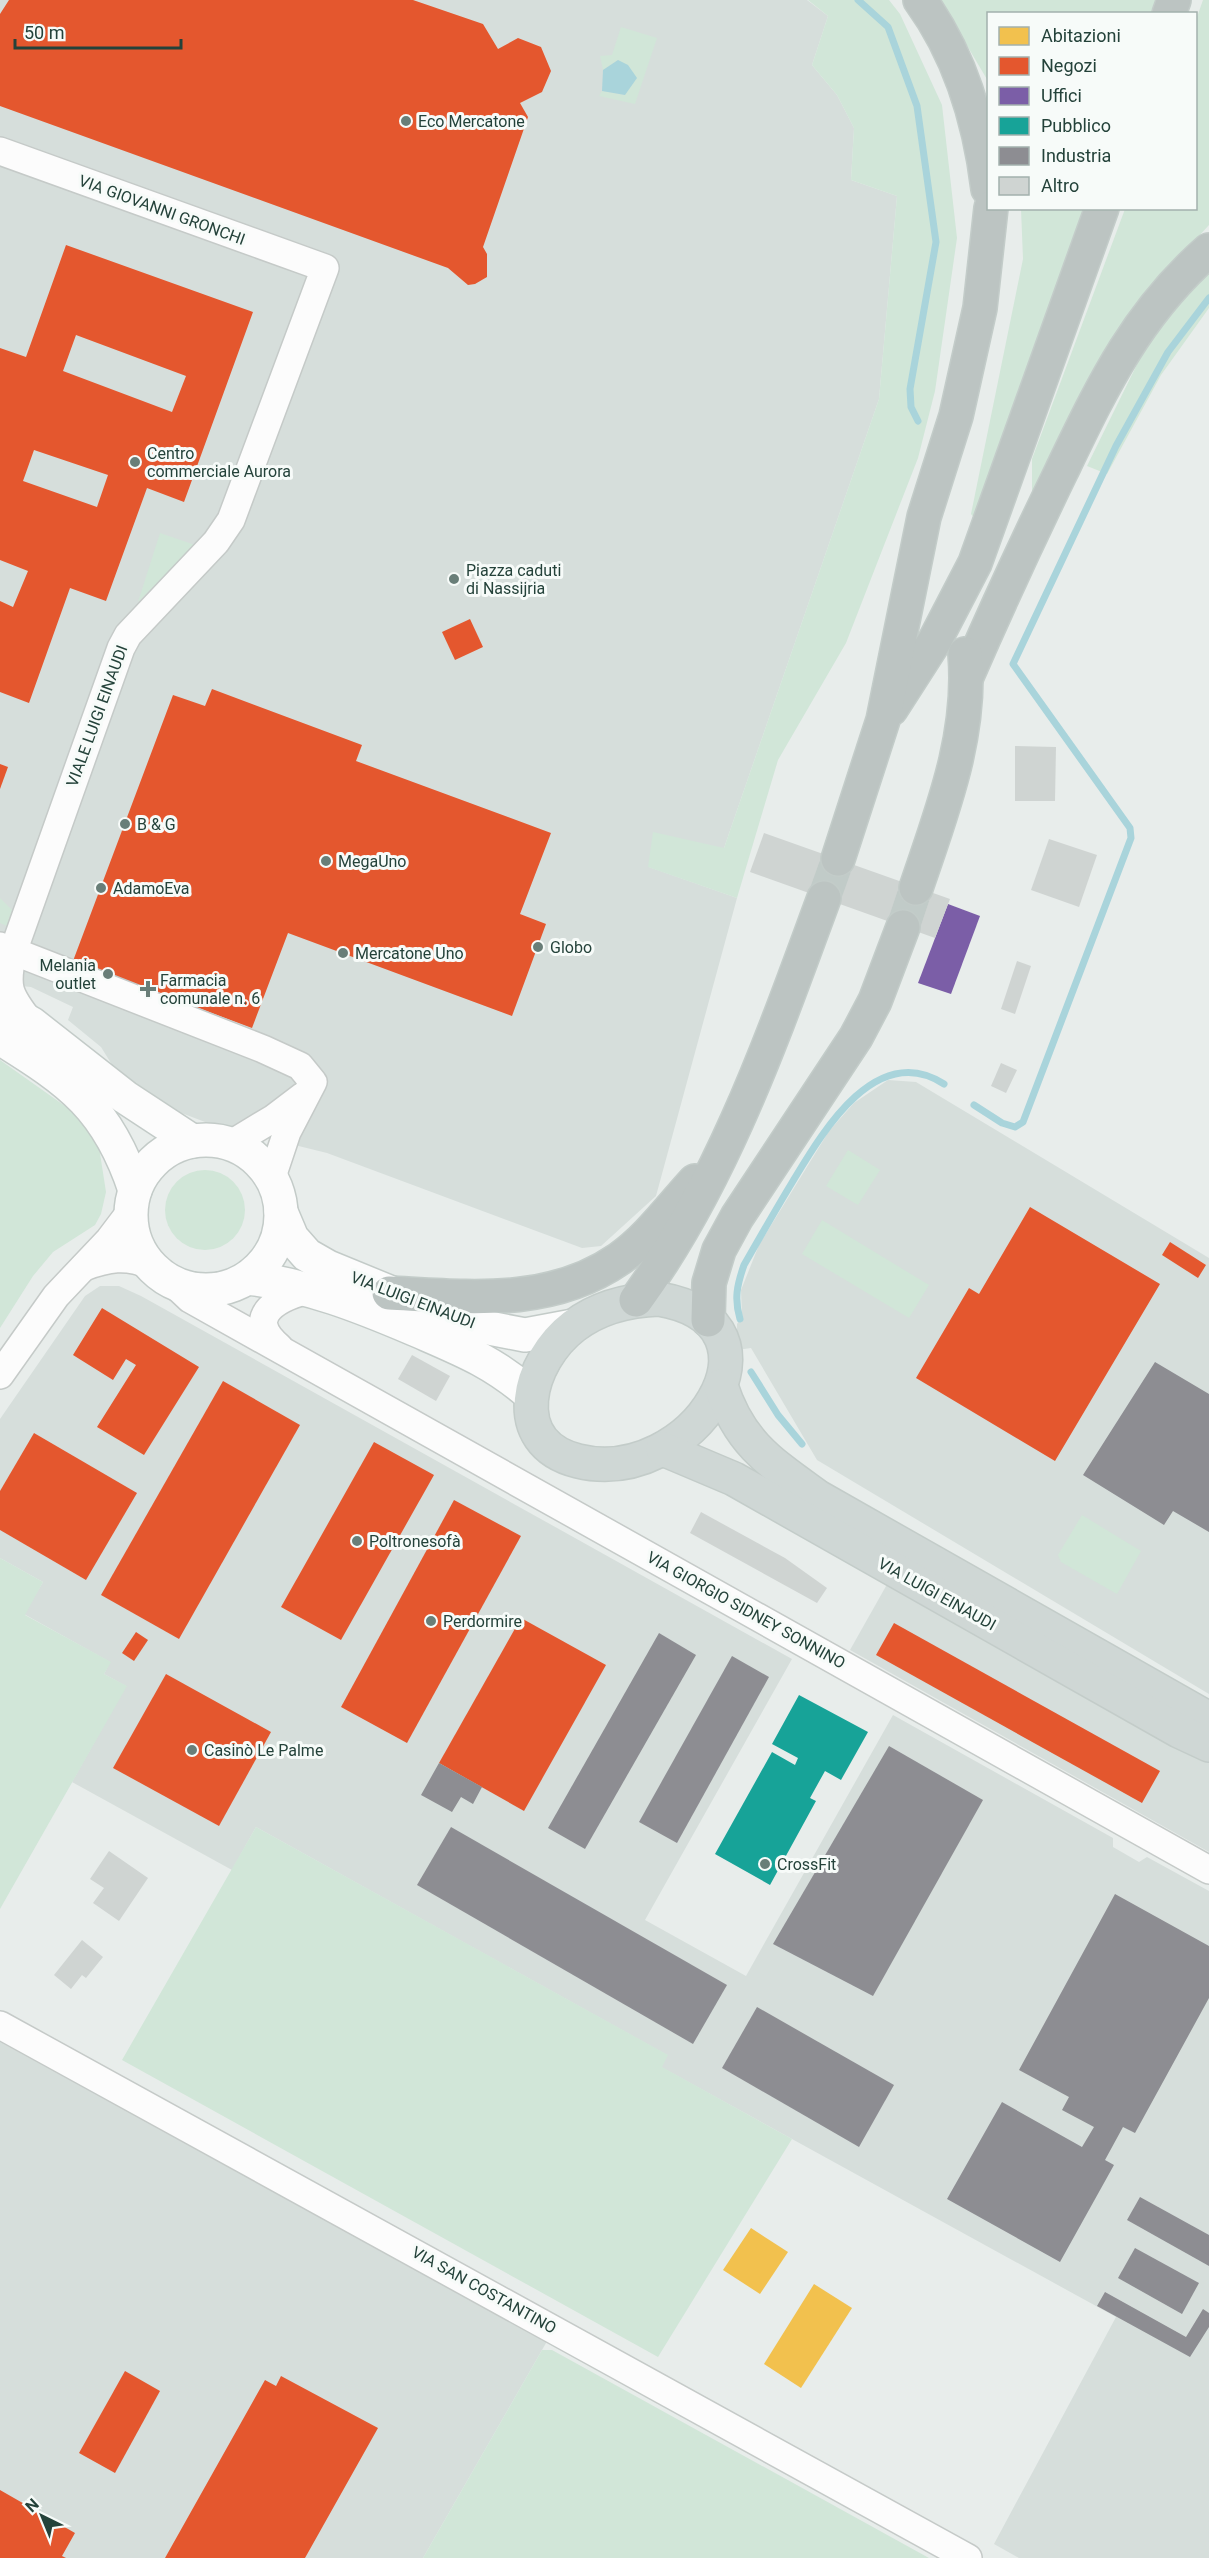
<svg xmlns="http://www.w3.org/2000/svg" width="1209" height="2558" font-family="Roboto,sans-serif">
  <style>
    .built { fill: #d6dedb }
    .green { fill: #d1e6d8 }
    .water { fill: #a9d4db }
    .homes { fill: #f2c14e }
    .shops { fill: #e4572e; fill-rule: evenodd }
    .offices { fill: #7b5ea7 }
    .public { fill: #17a398 }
    .industry { fill: #8d8d92 }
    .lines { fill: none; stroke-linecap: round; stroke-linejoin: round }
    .stream { stroke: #a9d4db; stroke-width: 7 }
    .building { fill: #cfd4d2 }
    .motorway-tunnel { stroke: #c1cbc8; stroke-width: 33; stroke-dasharray: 33 16; stroke-linecap: butt }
    .minor-casing { stroke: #c5cac8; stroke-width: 30 }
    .secondary-casing { stroke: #c3cbc8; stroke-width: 36 }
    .primary-casing { stroke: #c3ccc9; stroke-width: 36 }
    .motorway-casing { stroke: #c3ccc9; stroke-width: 36 }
    .minor { stroke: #fcfcfc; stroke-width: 27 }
    .secondary { stroke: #fcfcfc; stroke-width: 33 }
    .primary { stroke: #cfd7d5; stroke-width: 33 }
    .motorway { stroke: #bcc4c2; stroke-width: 33 }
    .poi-dot { fill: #697e78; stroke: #f7fbf9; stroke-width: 2 }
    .labels { text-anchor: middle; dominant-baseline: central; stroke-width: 6; stroke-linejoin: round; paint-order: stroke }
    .poi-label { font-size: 16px; fill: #24423a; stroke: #f7fbf9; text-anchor: start }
    .street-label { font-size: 16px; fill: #24423a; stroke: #f7fbf9 }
  </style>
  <rect width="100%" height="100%" fill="#e8edeb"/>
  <g class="built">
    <polygon points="0,0 807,0 828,16 812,65 837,95 854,128 851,180 897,196 879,399 724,848 649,867 737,898 656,1196 601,1246 582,1248 327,1153 213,1125 171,1109 138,1090 114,1068 101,1047 68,1020 73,1007 31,987 0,984"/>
    <polygon points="888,1080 916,1082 1209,1258 1209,1694 817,1460 751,1348 737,1350 737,1324 742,1316 741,1290 759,1245 829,1131 854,1103"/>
    <polygon points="100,1286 119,1286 141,1296 792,1659 645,1920 746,1976 893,1715 1113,1838 1113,1847 1139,1862 1147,1857 1209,1891 1209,2558 1019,2558 994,2544 1116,2317 661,2067 667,2055 256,1827 232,1870 72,1782 126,1686 104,1674 110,1662 24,1614 43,1582 0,1558 0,1419 85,1296"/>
    <polygon points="890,1579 1209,1759 1209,1852 850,1650"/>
    <polygon points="0,2025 554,2329 423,2558 0,2558"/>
  </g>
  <g class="green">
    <polygon points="808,0 889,0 900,14 942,105 957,238 935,391 918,458 846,643 778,760 737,898 648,867 653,832 724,848 879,399 897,196 851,180 854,128 837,95 812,65 828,16"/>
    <polygon points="940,0 1161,0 1157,13 988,14 988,81"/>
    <polygon points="1203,0 1209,0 1209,225 1161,277 1032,503 1032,459 1125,209 1196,208 1196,20"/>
    <polygon points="621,27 657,38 635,104 599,96 602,91 625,95 618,60 603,70 600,56 612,55"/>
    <polygon points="1021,209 1089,209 979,524 971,514 1023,259"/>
    <polygon points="1209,271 1209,308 1161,375 1107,474 1087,466 1149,340"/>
    <polygon points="160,533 195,545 138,602"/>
    <polygon points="0,898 12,910 7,926 0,923"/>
    <polygon points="0,1060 72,1111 86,1126 99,1147 106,1192 101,1214 95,1225 53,1252 33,1276 0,1328"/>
    <polygon points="848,1150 880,1170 858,1205 826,1186"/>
    <circle cx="205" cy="1210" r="40"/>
    <polygon points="822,1220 929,1285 909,1318 802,1254"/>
    <polygon points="1082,1515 1141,1551 1117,1594 1061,1562 1058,1555"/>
    <polygon points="0,1558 43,1582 25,1615 111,1662 104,1674 127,1686 0,1909"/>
    <polygon points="256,1827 668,2055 662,2067 792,2139 658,2357 122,2060"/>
    <polygon points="542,2350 552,2350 929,2558 423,2558"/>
  </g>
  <polygon class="water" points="618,60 628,65 637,78 625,95 602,91 603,70"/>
  <g class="homes">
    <polygon points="751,2228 788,2252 760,2294 723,2270"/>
    <polygon points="814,2284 852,2308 801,2388 764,2364"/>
  </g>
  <g class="shops">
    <polygon points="9,0 413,0 483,24 498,49 518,38 541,47 551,71 542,92 520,103 528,117 483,247 487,254 487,277 475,284 468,285 448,268 0,106 0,14"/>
    <path d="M 66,245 L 253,312 L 184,502 L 147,488 L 106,601 L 70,588 L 29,703 L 0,692 L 0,601 L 13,607 L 28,571 L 0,560 L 0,348 L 26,357 ZM 76,335 L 186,376 L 172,412 L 63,371 ZM 34,450 L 108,475 L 97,507 L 23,481 Z"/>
    <polygon points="470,619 483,647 455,660 442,632"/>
    <polygon points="212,689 362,745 356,761 551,833 520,914 546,924 512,1016 288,933 252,1028 73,961 173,695 205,706"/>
    <polygon points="0,764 8,767 0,789"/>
    <polygon points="1030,1207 1160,1284 1055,1461 916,1378 969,1288 979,1294"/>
    <polygon points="1170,1242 1206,1265 1198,1278 1162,1255"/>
    <polygon points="102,1308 199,1367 144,1455 97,1427 136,1365 126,1359 113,1380 73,1355"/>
    <polygon points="223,1381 300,1425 179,1639 101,1595"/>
    <polygon points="34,1433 137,1493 86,1580 0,1530 0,1491"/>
    <polygon points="374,1442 434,1475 341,1640 281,1607"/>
    <polygon points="454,1500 521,1536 407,1743 341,1707"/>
    <polygon points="521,1618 606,1665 524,1811 439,1763"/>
    <polygon points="894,1623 1160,1771 1142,1803 876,1655"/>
    <polygon points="136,1632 148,1640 134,1661 122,1653"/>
    <polygon points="166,1674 271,1732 219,1826 113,1768"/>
    <polygon points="125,2371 160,2391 115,2473 79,2453"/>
    <polygon points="281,2376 378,2428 305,2558 165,2558 265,2380 276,2386"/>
    <polygon points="0,2490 75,2533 62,2556 66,2558 0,2558"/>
  </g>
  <polygon class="offices" points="948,904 980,916 951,994 918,983"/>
  <polygon class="public" points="799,1695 868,1732 841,1780 825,1771 810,1798 816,1801 770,1885 715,1854 772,1752 795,1765 798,1758 772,1744"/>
  <g class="industry">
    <polygon points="1155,1362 1209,1394 1209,1532 1173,1511 1164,1525 1083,1475"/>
    <polygon points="659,1633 696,1655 585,1849 548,1828"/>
    <polygon points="732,1656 769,1677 677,1843 639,1822"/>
    <polygon points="889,1746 983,1800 873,1996 773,1944"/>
    <polygon points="439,1763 482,1787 473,1804 461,1797 452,1812 421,1795"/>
    <polygon points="451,1827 727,1985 693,2044 417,1885"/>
    <polygon points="1115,1894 1209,1946 1209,1998 1135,2133 1123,2127 1105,2160 1114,2165 1060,2262 947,2199 1002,2102 1082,2147 1094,2127 1062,2110 1069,2097 1019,2070"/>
    <polygon points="757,2007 894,2085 859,2147 722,2068"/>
    <polygon points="1140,2197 1209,2235 1209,2266 1127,2220"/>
    <polygon points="1135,2248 1199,2283 1182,2314 1118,2278"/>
    <polygon points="1105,2292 1186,2337 1203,2309 1209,2313 1209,2327 1190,2357 1097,2306"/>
  </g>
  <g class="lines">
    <g class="stream">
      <polyline points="858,0 888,27 917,106 936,242 910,389 911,407 918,421"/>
      <polyline points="974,1105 1002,1123 1015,1127 1023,1122 1131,838 1130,828 1013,664 1116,446 1168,352 1209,298"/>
      <path d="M 740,1319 C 734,1299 737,1285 744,1265 C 760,1237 776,1209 793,1181 C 822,1133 876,1040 944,1084"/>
      <polyline points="751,1372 778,1415 802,1444"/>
    </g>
  </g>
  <g class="building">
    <polygon points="1015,746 1056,747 1055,801 1015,801"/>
    <polygon points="764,833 950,899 935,938 750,872"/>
    <polygon points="1049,839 1097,855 1079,907 1031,890"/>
    <polygon points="1017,961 1031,966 1015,1014 1001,1009"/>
    <polygon points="1001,1063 1017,1070 1006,1093 991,1086"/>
    <polygon points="412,1355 450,1376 436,1401 398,1379"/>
    <polygon points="701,1512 785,1558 827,1588 817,1603 690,1533"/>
    <polygon points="109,1851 148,1878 119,1921 93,1903 104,1888 90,1879"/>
    <polygon points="82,1940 103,1957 86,1978 82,1975 71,1989 54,1975"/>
  </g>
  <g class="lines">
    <g class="motorway-tunnel">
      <polyline points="824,898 838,859"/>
      <polyline points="903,927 916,888"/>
    </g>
    <defs>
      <g id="minor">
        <path d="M 0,151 L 325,268 L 231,520 L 216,542 L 128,635 L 121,648 L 13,952 C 5,987 8,994 30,1022"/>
        <polyline points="0,946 263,1049 300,1066 313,1082 287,1132 272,1177"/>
        <polyline points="231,1144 274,1118 303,1096"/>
        <path d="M 84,1267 C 108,1258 126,1255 150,1265"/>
        <polyline points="172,1282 190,1299 1209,1870"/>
        <path d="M 279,1347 C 241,1315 281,1296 312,1289"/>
        <polyline points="0,1375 56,1296 109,1240 131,1211"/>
        <polyline points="0,2025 968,2558"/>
      </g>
      <g id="secondary">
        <polyline points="0,1006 32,1024 125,1097 192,1141"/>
        <path d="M 0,1038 C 71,1082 108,1108 135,1190"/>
        <circle cx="206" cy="1215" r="75"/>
        <polyline points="281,1212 292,1238 307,1255 328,1267 433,1310 489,1328 525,1335 573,1326"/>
        <path d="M 248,1278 C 307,1285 360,1306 414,1329 C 460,1349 492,1361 530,1394"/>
      </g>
      <g id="primary">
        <path d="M 659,1299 C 799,1323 692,1489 578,1461 C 505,1443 528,1361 574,1326 C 599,1307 628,1300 659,1299 Z"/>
        <path d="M 721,1386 C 739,1443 771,1463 818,1497 L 1209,1719"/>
        <polyline points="663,1449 734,1479 1179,1731 1209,1745"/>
      </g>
      <g id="motorway">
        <path d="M 920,0 C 960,55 980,123 988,189"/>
        <polyline points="1169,14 1174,0"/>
        <path d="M 967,676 C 997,607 1028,540 1061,472 C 1102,387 1136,314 1209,250"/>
        <polyline points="891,709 934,642 975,563 1102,208"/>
        <polyline points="838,859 883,720 924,517 956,416 980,308 991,208"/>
        <path d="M 916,888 C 942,811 972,736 965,654"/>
        <path d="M 389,1293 C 468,1297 550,1307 619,1259 C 648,1239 671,1207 695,1181"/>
        <path d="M 636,1300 C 723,1181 773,1036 824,898"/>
        <polyline points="708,1320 709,1283 719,1250 737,1217 856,1037 875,1001 903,927"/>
      </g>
    </defs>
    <use href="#minor" class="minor-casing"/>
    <use href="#secondary" class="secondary-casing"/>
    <use href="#primary" class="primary-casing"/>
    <use href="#motorway" class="motorway-casing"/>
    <use href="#minor" class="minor"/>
    <use href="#secondary" class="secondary"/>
    <use href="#primary" class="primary"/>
    <use href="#motorway" class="motorway"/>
  </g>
  <g class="poi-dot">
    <circle cx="406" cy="121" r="6"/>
    <circle cx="135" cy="462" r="6"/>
    <circle cx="454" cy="579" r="6"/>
    <circle cx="125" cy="824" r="6"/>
    <circle cx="326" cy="861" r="6"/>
    <circle cx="101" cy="888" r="6"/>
    <circle cx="538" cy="947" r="6"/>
    <circle cx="343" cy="953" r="6"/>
    <circle cx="108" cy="974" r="6"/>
    <path d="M145 980h6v6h6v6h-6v6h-6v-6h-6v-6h6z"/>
    <circle cx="357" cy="1541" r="6"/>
    <circle cx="431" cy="1621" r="6"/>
    <circle cx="192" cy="1750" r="6"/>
    <circle cx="765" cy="1864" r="6"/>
  </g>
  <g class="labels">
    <g class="poi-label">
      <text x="418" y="121">Eco Mercatone</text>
      <text x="147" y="453">Centro<tspan x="147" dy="18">commerciale Aurora</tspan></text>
      <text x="466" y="570">Piazza caduti<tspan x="466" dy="18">di Nassijria</tspan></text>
      <text x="137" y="824">B &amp; G</text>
      <text x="338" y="861">MegaUno</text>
      <text x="113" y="888">AdamoEva</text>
      <text x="550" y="947">Globo</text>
      <text x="355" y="953">Mercatone Uno</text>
      <text x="96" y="965" text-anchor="end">Melania<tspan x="96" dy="18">outlet</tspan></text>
      <text x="160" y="980">Farmacia<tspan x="160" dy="18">comunale n. 6</tspan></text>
      <text x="369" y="1541">Poltronesofà</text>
      <text x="443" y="1621">Perdormire</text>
      <text x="204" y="1750">Casinò Le Palme</text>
      <text x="777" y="1864">CrossFit</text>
    </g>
    <g class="street-label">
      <text transform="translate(162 210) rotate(20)">VIA GIOVANNI GRONCHI</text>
      <text transform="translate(97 716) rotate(-70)">VIALE LUIGI EINAUDI</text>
      <text transform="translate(413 1300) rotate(21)">VIA LUIGI EINAUDI</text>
      <text transform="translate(937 1594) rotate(29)">VIA LUIGI EINAUDI</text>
      <text transform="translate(746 1610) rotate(29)">VIA GIORGIO SIDNEY SONNINO</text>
      <text transform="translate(484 2290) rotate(29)">VIA SAN COSTANTINO</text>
    </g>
  </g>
  <rect x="987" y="12" width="210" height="198" fill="#f7fbf9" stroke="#a3b1ad" stroke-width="1.5"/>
  <rect x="999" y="27" width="30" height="18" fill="#f2c14e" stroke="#a3b1ad" stroke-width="1.5"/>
  <text x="1041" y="42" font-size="18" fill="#24423a">Abitazioni</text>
  <rect x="999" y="57" width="30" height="18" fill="#e4572e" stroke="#a3b1ad" stroke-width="1.5"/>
  <text x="1041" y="72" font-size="18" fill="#24423a">Negozi</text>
  <rect x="999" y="87" width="30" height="18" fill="#7b5ea7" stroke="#a3b1ad" stroke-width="1.5"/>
  <text x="1041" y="102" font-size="18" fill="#24423a">Uffici</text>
  <rect x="999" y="117" width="30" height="18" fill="#17a398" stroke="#a3b1ad" stroke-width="1.5"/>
  <text x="1041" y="132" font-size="18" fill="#24423a">Pubblico</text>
  <rect x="999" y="147" width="30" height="18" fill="#8d8d92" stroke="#a3b1ad" stroke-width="1.5"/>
  <text x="1041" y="162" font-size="18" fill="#24423a">Industria</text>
  <rect x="999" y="177" width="30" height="18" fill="#cfd4d2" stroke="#a3b1ad" stroke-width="1.5"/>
  <text x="1041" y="192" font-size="18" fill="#24423a">Altro</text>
  <g transform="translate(42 2516) rotate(317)" stroke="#f7fbf9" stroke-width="4.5" paint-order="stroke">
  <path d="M0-4.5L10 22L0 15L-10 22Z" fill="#24423a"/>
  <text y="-9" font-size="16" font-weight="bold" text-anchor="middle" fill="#24423a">N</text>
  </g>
  <path d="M15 39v9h166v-9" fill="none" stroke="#24423a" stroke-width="3"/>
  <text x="24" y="39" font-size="18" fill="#24423a" stroke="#f7fbf9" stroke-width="4.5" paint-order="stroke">50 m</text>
</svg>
